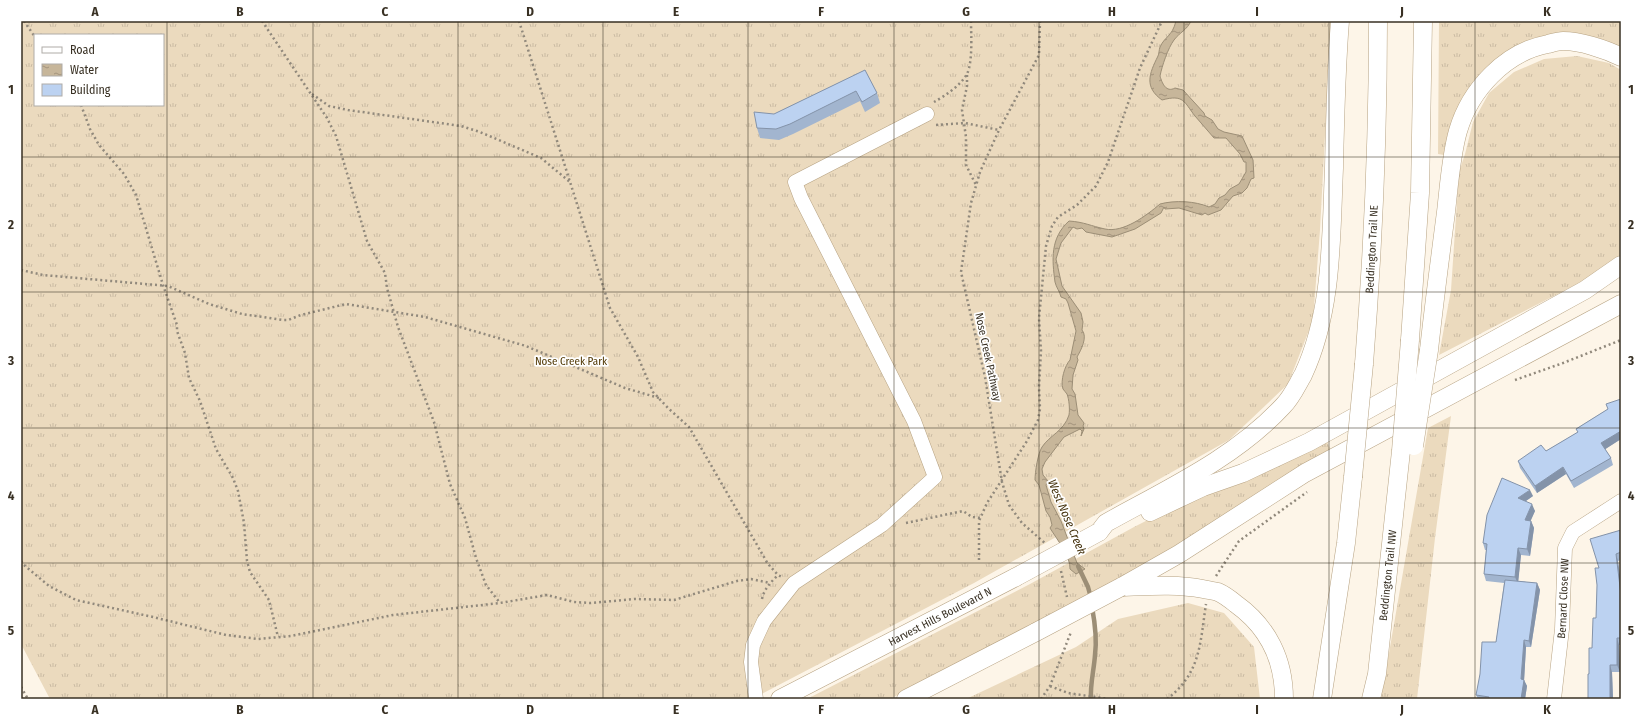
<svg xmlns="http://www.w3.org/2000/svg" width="1642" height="720" font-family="'Fira Sans Condensed',sans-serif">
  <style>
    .grass { fill: url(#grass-tufts); fill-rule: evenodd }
    .water { fill: url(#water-ripples); stroke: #9c8e76 }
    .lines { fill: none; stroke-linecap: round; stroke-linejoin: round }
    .stream { stroke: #9c8e76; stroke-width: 4.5 }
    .minor-casing { stroke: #b7a383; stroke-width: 15 }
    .major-casing { stroke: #b7a383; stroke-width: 19 }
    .path { stroke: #91897c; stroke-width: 2.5; stroke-dasharray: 2 3; stroke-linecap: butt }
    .minor { stroke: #fff; stroke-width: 14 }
    .major { stroke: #fff; stroke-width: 18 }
    .major-bridge-casing { stroke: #b7a383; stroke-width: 19; stroke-linecap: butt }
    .major-bridge { stroke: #fff; stroke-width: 18 }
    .wall { fill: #a2b5cf }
    .shaded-wall { fill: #8493a9 }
    .building { fill: #bcd2f1; stroke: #8493a9 }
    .grid { fill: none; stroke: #383023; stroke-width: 1; stroke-opacity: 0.55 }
    .labels { text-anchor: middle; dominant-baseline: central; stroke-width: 3.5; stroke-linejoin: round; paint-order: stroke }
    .street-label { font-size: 11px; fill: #383023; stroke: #fff }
    .park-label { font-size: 11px; fill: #4f3601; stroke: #fff }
    .water-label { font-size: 12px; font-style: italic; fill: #422f0a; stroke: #fff }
    .neatline { fill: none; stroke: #383023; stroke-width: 1.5 }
    .grid-label { font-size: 13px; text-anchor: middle; font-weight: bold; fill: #383023 }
  </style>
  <defs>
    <pattern id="grass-tufts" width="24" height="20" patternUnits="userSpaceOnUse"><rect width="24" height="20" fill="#ebdabe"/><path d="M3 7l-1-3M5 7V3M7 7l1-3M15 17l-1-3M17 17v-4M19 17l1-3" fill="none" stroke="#cabba3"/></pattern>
    <pattern id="water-ripples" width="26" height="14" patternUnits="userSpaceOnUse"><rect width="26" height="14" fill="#c7b69a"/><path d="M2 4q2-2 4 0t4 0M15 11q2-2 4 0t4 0" fill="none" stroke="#a3947d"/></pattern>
  </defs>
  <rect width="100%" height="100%" fill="#fdf5e8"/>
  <g class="grass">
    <path d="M 21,21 L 1331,21 L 1320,230 L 1313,320 L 1288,384 L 1229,440 L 974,583 L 752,699 L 50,699 L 21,644 ZM 35,35 L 163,35 L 163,105 L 35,105 Z"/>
    <polygon points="1439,21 1621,21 1621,47 1523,44 1486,68 1451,125 1444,155 1438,154"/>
    <polygon points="1577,56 1609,63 1621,70 1621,256 1587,279 1439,355 1451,290 1459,172 1465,154 1473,122 1489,93 1514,72 1544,59"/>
    <polygon points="1451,416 1435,538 1417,699 1381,699 1428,428"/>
    <polygon points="1326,440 1331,450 1168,553 890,699 807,699 1030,584 1134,527 1207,490"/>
    <polygon points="1188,603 1224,613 1254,647 1260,699 966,699 1076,647 1118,619"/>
  </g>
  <path class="water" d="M 1176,21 L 1191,21 C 1187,30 1180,32 1174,40 C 1168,48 1162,66 1160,76 C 1162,83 1166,93 1175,88 L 1183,90 L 1204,113 L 1205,116 L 1212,120 L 1218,129 L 1224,132 L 1242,136 L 1253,160 L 1254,178 L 1251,179 L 1247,188 L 1242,193 L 1233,196 L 1221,210 L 1208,215 L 1205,213 L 1202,215 L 1179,208 L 1165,209 L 1164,207 L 1161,213 L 1135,229 L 1112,237 L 1086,232 L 1082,228 L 1077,229 L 1073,227 L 1061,243 L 1056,259 L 1062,286 L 1081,313 L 1083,322 L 1082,330 C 1088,337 1081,350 1077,357 L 1078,360 L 1073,375 L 1072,389 L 1075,394 L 1078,415 L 1084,423 L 1083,426 L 1084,429 L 1081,436 L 1082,431 L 1080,429 L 1064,437 L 1045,462 L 1042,469 L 1043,475 L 1048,481 L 1046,485 L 1051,502 L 1061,521 L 1077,563 L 1085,569 L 1076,574 L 1070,569 C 1071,557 1056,538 1050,528 L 1052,525 L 1050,517 L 1046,511 L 1039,485 L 1035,480 C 1035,472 1038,453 1042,447 C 1050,435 1064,431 1069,415 C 1070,409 1069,399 1067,394 C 1066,392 1064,391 1063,389 C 1060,381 1065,365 1070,360 L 1076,331 L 1068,303 L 1066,299 L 1061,297 C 1060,292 1056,287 1055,282 C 1052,260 1050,238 1069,221 C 1084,222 1091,226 1105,229 C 1123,233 1146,216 1160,204 C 1175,200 1195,201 1209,207 L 1215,204 L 1219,198 L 1225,195 L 1230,189 L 1239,184 L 1246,172 L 1246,162 L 1244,162 L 1240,154 L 1226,138 L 1214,138 C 1208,131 1201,123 1195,116 C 1184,102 1184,94 1162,100 C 1144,87 1149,74 1158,56 C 1159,54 1159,50 1160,47 C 1165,36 1172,37 1176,21 Z"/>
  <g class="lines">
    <g class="stream">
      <polyline points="1078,566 1088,587 1091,598"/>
      <path d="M 1091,699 C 1090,684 1094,670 1095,655 C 1097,640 1095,623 1092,607"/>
    </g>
    <defs>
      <g id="minor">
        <polyline points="756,699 751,662 753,645 764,621 794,583 882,525 935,477 914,421 801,198 795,182 927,114"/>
        <path id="s1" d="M 1554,699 L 1562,629 L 1565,548 L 1573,532 L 1621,501"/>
      </g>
      <g id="major">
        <polyline points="1410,340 1420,193 1423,21"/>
        <path d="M 1429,350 C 1434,304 1440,258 1446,212 C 1449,186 1451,155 1458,131 C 1470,90 1505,52 1548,44 C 1552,43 1558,41 1563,41 C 1580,41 1605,49 1621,57"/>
        <path id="s2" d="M 1364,364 C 1373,250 1378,136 1378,21"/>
        <polyline points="1150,512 1203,487 1243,473 1309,442 1585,290 1621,265"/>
        <path d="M 1099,532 L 1106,523 C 1167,489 1235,458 1283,406 C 1292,397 1297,385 1303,375 C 1333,311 1331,236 1334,168 C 1335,119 1336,70 1340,21"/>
        <polyline points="1121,587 1179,554 1305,473 1621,304"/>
        <path d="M 1124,587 C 1150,586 1177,584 1203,589 C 1208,590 1214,591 1218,592 C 1225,595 1231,600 1236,604 C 1268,627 1284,660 1284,699"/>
        <path id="s3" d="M 780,699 L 1016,577"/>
        <polyline points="906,699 1036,632"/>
        <polyline points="1322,699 1346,543 1353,477"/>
        <path id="s4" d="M 1371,699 L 1377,674 L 1401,451"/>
      </g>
    </defs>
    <use href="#minor" class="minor-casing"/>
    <use href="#major" class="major-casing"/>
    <g class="path">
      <polyline points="24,21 35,37"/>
      <polyline points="262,21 327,118 336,136 367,241 385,273 387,288 398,327 434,422 450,484 465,518 476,558 486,585 500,603"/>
      <polyline points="519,21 610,308 638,357 653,392 668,408 689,427 768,564 778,575 782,577"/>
      <polyline points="1040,21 1039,55 999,130 980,172 971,203 961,272 985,377 1002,482 1009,505 1022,523 1046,544"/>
      <polyline points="967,75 967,86 962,110 966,137 966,165 976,185"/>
      <polyline points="312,94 329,106 348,110 461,126 480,132 541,158 570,182"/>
      <path d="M 934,102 C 945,96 961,85 967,74 C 973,61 971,35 971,21"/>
      <polyline points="81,105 90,129 99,145 124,174 136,195 163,285 177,325 177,331 185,353 189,378 200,401 216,449 233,478 238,491 244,523 247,561 250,572 269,600 278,637"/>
      <polyline points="936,125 965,123 999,130"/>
      <polyline points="21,270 43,275 168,286 209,304 242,314 283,320 288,320 301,315 346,304 425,317 526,346 625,388 659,398"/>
      <polyline points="1515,380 1563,363 1621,340"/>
      <polyline points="906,523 963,511 972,517 980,518"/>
      <polyline points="979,560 979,521 987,503 1027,441 1038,420 1040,409 1039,387 1041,351 1039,318 1046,246 1052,226 1058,217 1077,205 1096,186 1108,162 1140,68 1162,21"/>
      <polyline points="21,561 24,565 49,586 76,600 153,617 226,635 258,639 291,636 393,615 500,603 547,595 574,602 591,603 635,599 674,600 737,581 751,579 770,583"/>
      <polyline points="1061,571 1067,597"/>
      <polyline points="1216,576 1239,541 1307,492"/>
      <path d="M 762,599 C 764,589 771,582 778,575"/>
      <polyline points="1050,686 1068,693 1108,699"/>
      <polyline points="21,687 28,699"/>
      <polyline points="1041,699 1050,686 1071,632"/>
      <path d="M 1167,699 C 1201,673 1200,643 1206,604"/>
    </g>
    <use href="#minor" class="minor"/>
    <use href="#major" class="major"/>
    <defs>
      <g id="major-bridge">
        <polyline points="1414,446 1429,350"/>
        <polyline points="1401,451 1410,340"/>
        <polyline points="1353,477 1364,364"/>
        <polyline points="1016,577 1099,532"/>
        <polyline points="1036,632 1121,587"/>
      </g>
    </defs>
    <use href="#major-bridge" class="major-bridge-casing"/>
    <use href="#major-bridge" class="major-bridge"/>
  </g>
  <g class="wall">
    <polygon points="865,70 877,93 880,103 865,112 860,101 793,134 779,140 760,138 757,128 774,114"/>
    <polygon points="1621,399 1621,439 1605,449 1611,458 1613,465 1574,488 1566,474 1537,493 1520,468 1518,461 1546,451 1578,432 1576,429 1608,409"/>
    <polygon points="1502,478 1533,496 1526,501 1535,511 1530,521 1531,521 1534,528 1530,556 1521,555 1518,581 1537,583 1540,590 1531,647 1526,647 1524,680 1527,686 1525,699 1478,699 1476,695 1496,642 1504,583 1486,581 1484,574 1486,550 1485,550 1483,543"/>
    <polygon points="1621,530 1621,560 1618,561 1621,584 1621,645 1619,645 1620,672 1612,672 1613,699 1588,699 1592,648 1596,618 1599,568"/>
  </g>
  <g class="shaded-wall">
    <polygon points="1621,431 1621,439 1604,450 1601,443"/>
    <polygon points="1563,467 1566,474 1537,493 1535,486"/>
    <polygon points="1530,490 1533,496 1520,505 1518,498"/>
    <polygon points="1532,504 1535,511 1528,527 1525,520"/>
    <polygon points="1531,521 1534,528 1530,556 1527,549"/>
    <polygon points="1518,548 1521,555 1518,584 1515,577"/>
    <polygon points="1616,554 1618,561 1621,584 1621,595"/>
    <polygon points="1537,583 1540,590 1531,647 1529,641"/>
    <polygon points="1617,638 1619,645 1620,672 1617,665"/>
    <polygon points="1524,640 1526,647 1524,682 1524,680 1527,686 1525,699 1521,699 1521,679"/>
    <polygon points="1610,665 1612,672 1613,699 1610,699"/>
  </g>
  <g class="building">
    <polygon points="865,70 877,93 862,102 856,91 790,124 776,129 757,128 754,112 774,114"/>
    <polygon points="1621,399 1621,431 1601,443 1611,458 1571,481 1563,467 1535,486 1518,461 1541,445 1546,451 1578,432 1576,429 1608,409 1606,404"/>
    <polygon points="1502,478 1530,490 1518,498 1532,504 1525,520 1531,521 1527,549 1518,548 1515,577 1484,574 1487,544 1483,543 1487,515"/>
    <polygon points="1621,530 1621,552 1616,554 1621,595 1621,638 1617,638 1617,665 1610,665 1610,699 1588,699 1588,674 1589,674 1589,648 1592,648 1593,618 1596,618 1597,585 1595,568 1599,568 1590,539"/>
    <polygon points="1505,580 1537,583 1529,641 1524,640 1521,679 1524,680 1521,699 1489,699 1489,697 1476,695 1480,674 1482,642 1496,642"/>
  </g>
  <path class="grid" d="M 167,21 L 167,699M 313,21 L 313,699M 458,21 L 458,699M 603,21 L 603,699M 748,21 L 748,699M 894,21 L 894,699M 1039,21 L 1039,699M 1184,21 L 1184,699M 1329,21 L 1329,699M 1475,21 L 1475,699M 21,157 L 1621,157M 21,292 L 1621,292M 21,428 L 1621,428M 21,563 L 1621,563"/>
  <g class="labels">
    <g class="street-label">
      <text stroke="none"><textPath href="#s2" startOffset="115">Beddington Trail NE</textPath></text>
      <text transform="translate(988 357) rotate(78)">Nose Creek Pathway</text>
      <text stroke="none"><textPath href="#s4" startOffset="125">Beddington Trail NW</textPath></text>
      <text stroke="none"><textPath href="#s1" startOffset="101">Bernard Close NW</textPath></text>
      <text stroke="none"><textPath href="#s3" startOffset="180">Harvest Hills Boulevard N</textPath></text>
    </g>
    <g class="park-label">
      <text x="571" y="361">Nose Creek Park</text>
    </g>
    <g class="water-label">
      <text transform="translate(1067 517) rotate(67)">West Nose Creek</text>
    </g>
  </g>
  <rect width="1642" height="720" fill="none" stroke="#ffffff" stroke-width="44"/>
  <rect x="34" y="34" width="130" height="72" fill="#ffffff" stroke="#afaca7"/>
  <rect x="42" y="47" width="20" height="6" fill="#ffffff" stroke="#afaca7"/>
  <text x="70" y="54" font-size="12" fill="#383023">Road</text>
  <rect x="42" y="64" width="20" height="12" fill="url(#water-ripples)" stroke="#afaca7"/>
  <text x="70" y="74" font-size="12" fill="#383023">Water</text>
  <rect x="42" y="84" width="20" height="12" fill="#bcd2f1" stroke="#afaca7"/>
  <text x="70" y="94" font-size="12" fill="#383023">Building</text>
  <rect x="22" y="22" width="1598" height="676" class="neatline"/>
  <g class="grid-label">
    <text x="95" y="16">A</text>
    <text x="240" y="16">B</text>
    <text x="385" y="16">C</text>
    <text x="530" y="16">D</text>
    <text x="676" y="16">E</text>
    <text x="821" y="16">F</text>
    <text x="966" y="16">G</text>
    <text x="1112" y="16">H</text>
    <text x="1257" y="16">I</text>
    <text x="1402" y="16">J</text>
    <text x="1547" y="16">K</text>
    <text x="11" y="94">1</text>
    <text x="1631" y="94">1</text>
    <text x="11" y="229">2</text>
    <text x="1631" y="229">2</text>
    <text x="11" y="365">3</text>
    <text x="1631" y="365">3</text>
    <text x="11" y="500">4</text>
    <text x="1631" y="500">4</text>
    <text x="11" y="635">5</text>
    <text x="1631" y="635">5</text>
    <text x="95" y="714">A</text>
    <text x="240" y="714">B</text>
    <text x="385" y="714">C</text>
    <text x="530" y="714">D</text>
    <text x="676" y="714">E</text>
    <text x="821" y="714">F</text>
    <text x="966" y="714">G</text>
    <text x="1112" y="714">H</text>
    <text x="1257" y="714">I</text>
    <text x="1402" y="714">J</text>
    <text x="1547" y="714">K</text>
  </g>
</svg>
